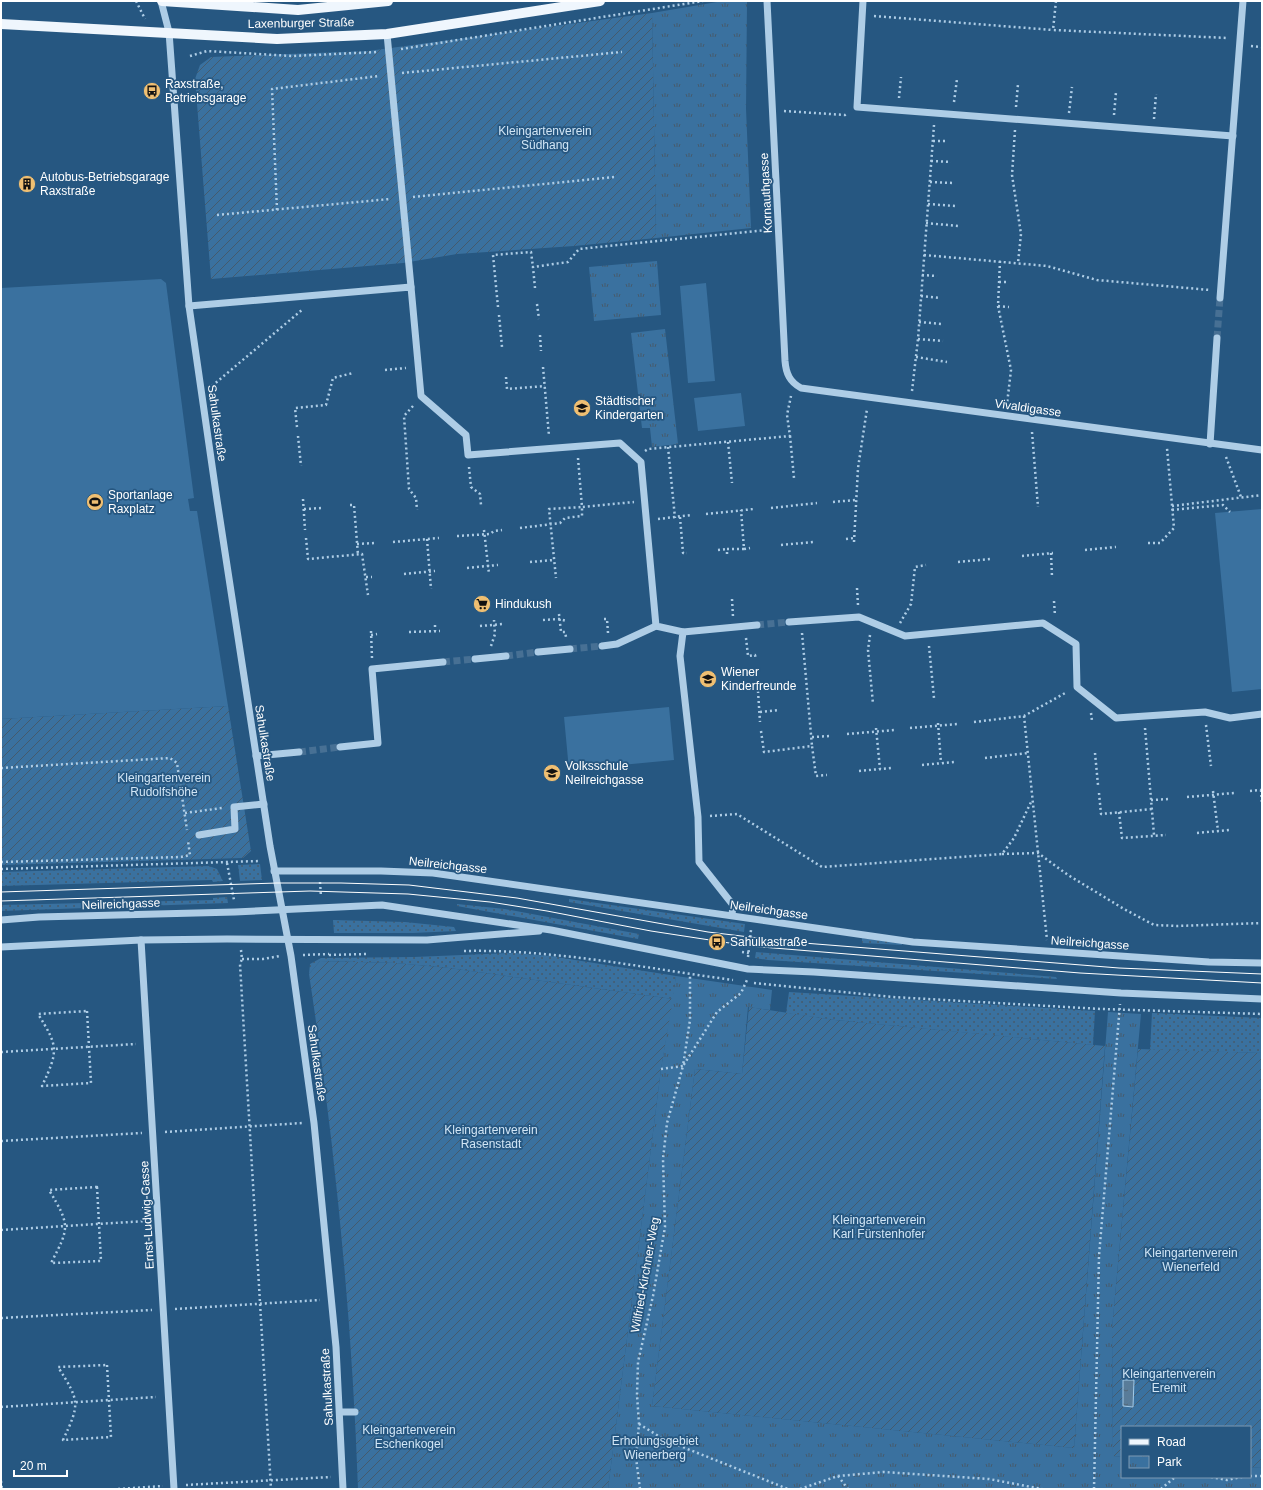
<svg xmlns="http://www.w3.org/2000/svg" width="1263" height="1490" font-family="Arial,sans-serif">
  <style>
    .grass { fill: url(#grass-dots) }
    .park { fill: url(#park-tufts) }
    .garden { fill: url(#garden-furrows) }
    .pitch { fill: #3a719f }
    .water { fill: url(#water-ripples); stroke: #a2c9e7 }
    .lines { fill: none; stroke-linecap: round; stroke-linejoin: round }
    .minor-tunnel { stroke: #477094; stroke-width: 7; stroke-dasharray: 7 3.5; stroke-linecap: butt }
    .path { stroke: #aecde6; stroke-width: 2.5; stroke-dasharray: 2 3; stroke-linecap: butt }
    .minor { stroke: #aecde6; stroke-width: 7 }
    .major { stroke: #eff6fd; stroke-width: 10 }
    .tram { stroke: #fff; stroke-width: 1 }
    .labels { text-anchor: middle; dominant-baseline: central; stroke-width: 3.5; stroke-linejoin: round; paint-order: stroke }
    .street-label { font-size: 12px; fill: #fff; stroke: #265781 }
    .poi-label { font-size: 12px; fill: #fff; stroke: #265781; text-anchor: start }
    .park-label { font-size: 12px; fill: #d1e5f5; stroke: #265781 }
  </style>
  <defs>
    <pattern id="grass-dots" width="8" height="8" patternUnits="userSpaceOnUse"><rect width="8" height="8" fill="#3a719f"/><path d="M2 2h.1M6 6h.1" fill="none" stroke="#455b6d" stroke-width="1.8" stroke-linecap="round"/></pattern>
    <pattern id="park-tufts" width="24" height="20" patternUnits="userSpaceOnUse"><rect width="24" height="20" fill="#3a719f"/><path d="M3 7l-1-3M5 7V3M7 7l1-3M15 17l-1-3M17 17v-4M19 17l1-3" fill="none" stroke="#455b6d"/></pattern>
    <pattern id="garden-furrows" width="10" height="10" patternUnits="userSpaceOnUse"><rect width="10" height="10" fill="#3a719f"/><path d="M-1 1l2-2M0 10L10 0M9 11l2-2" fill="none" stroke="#455b6d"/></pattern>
    <pattern id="water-ripples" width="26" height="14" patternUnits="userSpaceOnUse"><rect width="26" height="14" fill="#597c99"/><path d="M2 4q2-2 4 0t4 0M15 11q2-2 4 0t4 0" fill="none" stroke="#536676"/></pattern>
  </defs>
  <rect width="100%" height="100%" fill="#265781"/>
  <g class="grass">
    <polygon points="260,864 262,880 240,881 238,865"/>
    <polygon points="209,866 217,869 223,881 213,882 212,880 1,886 1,872"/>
    <polygon points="227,897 228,903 1,911 1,905 213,900 213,898"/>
    <polygon points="569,899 745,924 744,932 569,902"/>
    <polygon points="457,904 505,909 639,934 638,939 457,906"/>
    <polygon points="333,920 405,922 454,927 456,931 413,933 334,933"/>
    <polygon points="862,938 902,943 902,945 862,943"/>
    <polygon points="756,952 1056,977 1057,979 768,960 755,958"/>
    <polygon points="513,953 550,956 676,976 673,999 449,968 396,963 320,961 309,974 310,964 321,958 414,957"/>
    <polygon points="789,992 1095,1011 1093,1045 835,1020 786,1013"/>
    <polygon points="1152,1013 1262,1018 1262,1053 1150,1050"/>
  </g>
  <g class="park">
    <polygon points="723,1 747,1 746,109 751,228 656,238 652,13"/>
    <polygon points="657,261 661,315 594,321 589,267"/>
    <polygon points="665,329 678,444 652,447 650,428 642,428 631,333"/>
    <polygon points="676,976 772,990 770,1010 748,1007 742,1074 695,1069 652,1406 1074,1448 1108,1012 1141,1014 1112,1329 1113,1456 1122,1457 1122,1477 1250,1477 1250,1467 1262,1468 1262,1489 608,1489 661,1069"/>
  </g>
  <g class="garden">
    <polygon points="652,13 656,238 574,246 457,254 403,263 211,279 195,79 200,65 211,57 368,51"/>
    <polygon points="228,706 251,851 243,858 1,865 1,719"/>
    <path d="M 320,961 L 396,963 L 449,968 L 673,999 L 661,1069 L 608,1489 L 358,1489 C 352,1317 335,1145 309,974 Z"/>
    <polygon points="749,1007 835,1020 1105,1046 1074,1448 652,1406 695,1069 742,1074"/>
    <polygon points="1138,1049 1262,1053 1262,1468 1250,1467 1250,1427 1122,1427 1122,1457 1113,1456 1112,1329"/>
  </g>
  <g class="pitch">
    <polygon points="161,279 166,283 194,498 188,499 190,511 197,511 228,706 1,719 1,288"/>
    <polygon points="706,283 715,381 688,383 680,286"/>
    <polygon points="741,393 745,426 698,431 694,398"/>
    <polygon points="1262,509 1262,689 1232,692 1215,513"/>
    <polygon points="669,707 674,760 569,770 564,717"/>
  </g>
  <polygon class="water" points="1123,1380 1134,1380 1133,1407 1123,1406"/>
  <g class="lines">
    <g class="minor-tunnel">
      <polyline points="1217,338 1220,298"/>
      <polyline points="757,625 789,622"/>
      <polyline points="570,649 602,646"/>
      <polyline points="506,656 538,652"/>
      <polyline points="443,662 475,659"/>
      <polyline points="299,752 340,747"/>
    </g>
    <g class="path">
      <polyline points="136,1 145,19"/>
      <polyline points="1056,1 1053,30 1228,38"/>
      <polyline points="874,16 1053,30"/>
      <polyline points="1251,46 1262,47"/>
      <polyline points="401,49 703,1"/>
      <polyline points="190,56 207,51 292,56 378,52"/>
      <polyline points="402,73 622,52"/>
      <polyline points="899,98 901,77"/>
      <polyline points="954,102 957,79"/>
      <polyline points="1016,107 1018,84"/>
      <polyline points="784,111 845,115 848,113"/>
      <polyline points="1069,113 1072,87"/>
      <polyline points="1114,115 1116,92"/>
      <polyline points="1154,119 1156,94"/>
      <polyline points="1015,130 1012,175 1021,234 1018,263"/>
      <polyline points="933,141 948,141"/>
      <polyline points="931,161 951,162"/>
      <polyline points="930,182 953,183"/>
      <polyline points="413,197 614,177"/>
      <polyline points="928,204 955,206"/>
      <polyline points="277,210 272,89 379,76"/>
      <polyline points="217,215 390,199"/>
      <polyline points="926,223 958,226"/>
      <polyline points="924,255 1047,266 1097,280 1210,290"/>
      <polyline points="1000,261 998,306 1011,370 1007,404"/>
      <polyline points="922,275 937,276"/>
      <polyline points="999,282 1007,282"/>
      <polyline points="535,288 533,267 568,262 579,249 766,230"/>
      <polyline points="921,296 940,298"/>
      <polyline points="537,304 539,319"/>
      <polyline points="998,306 1009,307"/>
      <polyline points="498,307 493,255 531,252 533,267"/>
      <polyline points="499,315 502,347"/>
      <polyline points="919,322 942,324"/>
      <polyline points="540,335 541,351"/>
      <polyline points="918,339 943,341"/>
      <polyline points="916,357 947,362"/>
      <polyline points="543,367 549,436"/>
      <polyline points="385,370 406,368"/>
      <polyline points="506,377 507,389 545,386"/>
      <polyline points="212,386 303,309"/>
      <polyline points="912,391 918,339 934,125"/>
      <polyline points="413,406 404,416 409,489 416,498 417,510"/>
      <polyline points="297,427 295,408 326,405 333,378 353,373"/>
      <polyline points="1032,432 1038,507"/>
      <polyline points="298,436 301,466"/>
      <polyline points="790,436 794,478"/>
      <polyline points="728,442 732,483"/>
      <polyline points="668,447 675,518"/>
      <polyline points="645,451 648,449 790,436 787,415 791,396"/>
      <polyline points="1226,457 1241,497"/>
      <polyline points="578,458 582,507 634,502"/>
      <polyline points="469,467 471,487 480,494 481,505"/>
      <polyline points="303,499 305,530"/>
      <polyline points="833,502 855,500"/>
      <polyline points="350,505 354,505 358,555"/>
      <polyline points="1172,506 1262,495"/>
      <polyline points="771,508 817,503"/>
      <polyline points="304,509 323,508"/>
      <polyline points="1172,510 1223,505 1230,512"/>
      <polyline points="706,514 754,509"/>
      <polyline points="680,517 683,553 687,553"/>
      <polyline points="658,519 691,515"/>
      <polyline points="520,528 560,523 565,518 582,516 582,507 549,509 556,578"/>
      <polyline points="484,530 489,574"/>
      <polyline points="457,536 490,534 494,531 502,530"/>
      <polyline points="306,538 308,559 362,554 368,595"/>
      <polyline points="427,539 431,589"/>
      <polyline points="846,539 854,538"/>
      <polyline points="393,542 439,538"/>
      <polyline points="854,542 858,468 867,409"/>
      <polyline points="1148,543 1160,543 1174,528 1167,448"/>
      <polyline points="357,544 375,543"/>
      <polyline points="781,545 813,542"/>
      <polyline points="744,549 750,548"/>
      <polyline points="718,550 727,549"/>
      <polyline points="1085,550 1116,547"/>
      <polyline points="1051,553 1052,577"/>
      <polyline points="727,554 727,549 744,549 741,510"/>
      <polyline points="1022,556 1053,553"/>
      <polyline points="530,562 554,560"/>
      <polyline points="958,562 990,559"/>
      <polyline points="467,568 498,565"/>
      <polyline points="404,574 435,571"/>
      <polyline points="366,577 372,577"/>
      <polyline points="857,588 858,605"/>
      <polyline points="732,599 733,617"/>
      <polyline points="1054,601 1055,616"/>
      <polyline points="559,614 561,632 565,632 566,637"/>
      <polyline points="604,619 607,619 608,633"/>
      <polyline points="543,620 559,619 567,621"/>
      <polyline points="900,623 911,604 915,567 926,565"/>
      <polyline points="435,625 435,631"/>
      <polyline points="480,626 503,624"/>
      <polyline points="371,631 372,658"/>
      <polyline points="409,632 440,631"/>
      <polyline points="802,633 812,746"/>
      <polyline points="371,635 377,634"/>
      <polyline points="870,635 868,650 873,704"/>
      <polyline points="746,638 748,656 755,655 756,659"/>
      <polyline points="491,646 495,634 494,620"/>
      <polyline points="929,646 934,698"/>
      <polyline points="758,691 760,722"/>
      <polyline points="760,712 779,710"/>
      <polyline points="1091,713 1092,721"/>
      <polyline points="1024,716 1047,940"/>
      <polyline points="974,722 1024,716 1067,692"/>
      <polyline points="938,723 941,763"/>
      <polyline points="1206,725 1211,766"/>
      <polyline points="876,728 880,769"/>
      <polyline points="910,728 958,724"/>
      <polyline points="1145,728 1154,835"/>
      <polyline points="761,731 764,752 812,746 816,776 827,775"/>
      <polyline points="847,734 895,730"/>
      <polyline points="812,737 831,736"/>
      <polyline points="1095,753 1098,785"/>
      <polyline points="985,758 1028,753"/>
      <polyline points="922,765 954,762"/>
      <polyline points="1,768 170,758 177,763 187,830"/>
      <polyline points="859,771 891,768"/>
      <polyline points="1261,790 1262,804"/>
      <polyline points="1213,791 1218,831"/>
      <polyline points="1250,791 1261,790"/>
      <polyline points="1099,793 1101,814 1152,809"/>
      <polyline points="1187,797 1234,793"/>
      <polyline points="1151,800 1170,799"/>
      <polyline points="1119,812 1122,838 1166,835"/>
      <polyline points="185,813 222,808"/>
      <polyline points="710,816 737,814 822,867 1002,854 1014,838 1032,800"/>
      <polyline points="1261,827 1262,827"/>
      <polyline points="1197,833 1229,830"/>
      <polyline points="1002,854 1038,853 1068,875 1124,909 1154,925 1177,926 1262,923"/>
      <polyline points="1,862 181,857 190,855 188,841"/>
      <polyline points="227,863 234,900"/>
      <polyline points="1,869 260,861"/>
      <polyline points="320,882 321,897"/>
      <polyline points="241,950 242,959 240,964 271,1489"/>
      <path d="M 464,951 C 554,949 644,968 733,980"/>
      <polyline points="742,952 749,953"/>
      <polyline points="303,955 329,954"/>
      <polyline points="329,955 367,954"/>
      <polyline points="748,957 751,930"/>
      <polyline points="242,959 263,959 280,956"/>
      <polyline points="754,983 893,997 1101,1009 1262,1014"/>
      <path d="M 87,1011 L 91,1083 L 42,1086 C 59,1050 58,1046 38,1014 Z"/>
      <polyline points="1,1052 136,1044"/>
      <polyline points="661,1069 683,1066 690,1020 690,974"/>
      <polyline points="165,1132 302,1123"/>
      <polyline points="1,1141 142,1133"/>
      <path d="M 97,1187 L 101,1261 L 51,1263 C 70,1227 70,1225 49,1190 Z"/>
      <polyline points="1,1230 146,1221"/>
      <polyline points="175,1309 320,1300"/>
      <polyline points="1,1318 152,1310"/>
      <path d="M 107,1365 L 111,1437 L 63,1440 C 80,1404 80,1401 58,1367 Z"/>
      <polyline points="1,1407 156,1397"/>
      <polyline points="639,1424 665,1440 788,1489"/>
      <polyline points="838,1476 848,1489"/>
      <polyline points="1250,1476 1262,1476"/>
      <polyline points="1211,1477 1227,1480 1242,1477"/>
      <polyline points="1,1481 2,1489"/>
      <polyline points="186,1485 331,1477"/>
      <polyline points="118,1489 163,1486"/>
      <polyline points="640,1489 636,1458 639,1424 637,1395 638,1362 653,1296 665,1227 663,1159 667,1123 683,1066 717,1012 741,993 747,980"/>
      <polyline points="800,1489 838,1476 884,1472 989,1479 1042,1489"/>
      <polyline points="1094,1489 1099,1256 1120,1004"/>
      <polyline points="1161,1489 1175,1477"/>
    </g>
    <g class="minor">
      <polyline points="161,1 169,32 189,306 217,500 270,846 291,956 314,1123 336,1347 343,1489"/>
      <path d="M 767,1 L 785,361 C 786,374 790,382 801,388 L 1262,450"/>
      <polyline points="863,1 857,107 1233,136"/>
      <polyline points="387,34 411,287"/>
      <polyline points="1220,298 1243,1"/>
      <polyline points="189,306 411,287 421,396 466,435 468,455 620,443 641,462 656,626 683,632 680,656 698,817 699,862 733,905 732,915"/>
      <polyline points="1210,444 1217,338"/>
      <polyline points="789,622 859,617 905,636 1043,623 1076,644 1077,687 1116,718 1205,712 1230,718 1262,714"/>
      <polyline points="683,632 757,625"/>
      <polyline points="602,646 617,644 656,626"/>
      <polyline points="538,652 570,649"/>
      <polyline points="475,659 506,656"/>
      <polyline points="340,747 378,743 372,669 443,662"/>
      <polyline points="256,756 299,752"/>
      <polyline points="199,835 235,829 234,807 264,804"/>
      <polyline points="274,871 381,871 433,873 913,942 1209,962 1262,963"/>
      <polyline points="1,920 39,917 235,912 382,905 551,930 748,969 814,972 1121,993 1262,999"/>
      <polyline points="141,940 174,1489"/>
      <polyline points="1,947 141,940 227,939 427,940 539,931"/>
      <polyline points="340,1412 355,1412"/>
    </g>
    <g class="major">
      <polyline points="162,1 298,10 388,1"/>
      <polyline points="1,24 277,39 387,34 600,1"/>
    </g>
    <g class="tram">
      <polyline points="1,892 277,883 341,883 409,885 517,898 708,932 791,942 1119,968 1262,974"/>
      <polyline points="1,901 310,891 408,894 490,902 547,911 651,931 749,946 1080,973 1262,983"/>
    </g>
  </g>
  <defs>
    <symbol id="bus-disc" viewBox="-11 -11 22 22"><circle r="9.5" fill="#efbf72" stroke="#265781"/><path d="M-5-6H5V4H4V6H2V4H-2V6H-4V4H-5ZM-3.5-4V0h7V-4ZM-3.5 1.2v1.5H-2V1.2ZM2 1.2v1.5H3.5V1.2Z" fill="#111"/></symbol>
    <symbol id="building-disc" viewBox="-11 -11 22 22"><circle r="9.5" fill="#efbf72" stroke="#265781"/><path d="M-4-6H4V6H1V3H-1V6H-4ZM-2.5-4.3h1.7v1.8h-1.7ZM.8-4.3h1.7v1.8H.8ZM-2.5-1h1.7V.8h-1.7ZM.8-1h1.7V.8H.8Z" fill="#111"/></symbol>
    <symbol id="school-disc" viewBox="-11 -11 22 22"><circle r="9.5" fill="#efbf72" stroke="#265781"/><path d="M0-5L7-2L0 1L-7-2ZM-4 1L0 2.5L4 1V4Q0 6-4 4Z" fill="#111"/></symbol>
    <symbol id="stadium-disc" viewBox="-11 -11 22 22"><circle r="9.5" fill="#efbf72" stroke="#265781"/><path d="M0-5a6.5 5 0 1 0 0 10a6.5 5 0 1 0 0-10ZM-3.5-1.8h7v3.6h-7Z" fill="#111"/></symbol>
    <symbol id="supermarket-disc" viewBox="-11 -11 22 22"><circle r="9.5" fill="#efbf72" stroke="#265781"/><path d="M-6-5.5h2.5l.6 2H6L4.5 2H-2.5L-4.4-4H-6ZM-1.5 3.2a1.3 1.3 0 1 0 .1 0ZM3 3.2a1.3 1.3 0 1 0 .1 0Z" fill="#111"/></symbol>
  </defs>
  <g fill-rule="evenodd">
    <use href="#bus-disc" x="142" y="81" width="20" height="20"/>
    <use href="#building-disc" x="17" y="174" width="20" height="20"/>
    <use href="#school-disc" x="572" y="398" width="20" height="20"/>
    <use href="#stadium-disc" x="85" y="492" width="20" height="20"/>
    <use href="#supermarket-disc" x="472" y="594" width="20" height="20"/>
    <use href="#school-disc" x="698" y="669" width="20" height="20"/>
    <use href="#school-disc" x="542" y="763" width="20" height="20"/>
    <use href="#bus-disc" x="707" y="932" width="20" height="20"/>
  </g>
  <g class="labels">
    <g class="street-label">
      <text transform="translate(301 23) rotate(-1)">Laxenburger Straße</text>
      <text transform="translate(766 193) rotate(-93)">Kornauthgasse</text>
      <text transform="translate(1028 408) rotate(8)">Vivaldigasse</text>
      <text transform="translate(217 423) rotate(82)">Sahulkastraße</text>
      <text transform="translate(265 743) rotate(81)">Sahulkastraße</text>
      <text transform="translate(448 865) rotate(6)">Neilreichgasse</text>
      <text transform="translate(121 904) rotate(-2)">Neilreichgasse</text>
      <text transform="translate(769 910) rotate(8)">Neilreichgasse</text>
      <text transform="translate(1090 943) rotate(4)">Neilreichgasse</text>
      <text transform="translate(317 1063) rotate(82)">Sahulkastraße</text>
      <text transform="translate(147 1215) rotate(-93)">Ernst-Ludwig-Gasse</text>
      <text transform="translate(645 1275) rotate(-80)">Wilfried-Kirchner-Weg</text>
      <text transform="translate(327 1387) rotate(-93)">Sahulkastraße</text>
    </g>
    <g class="poi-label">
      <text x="165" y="84">Raxstraße,<tspan x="165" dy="14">Betriebsgarage</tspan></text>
      <text x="40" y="177">Autobus-Betriebsgarage<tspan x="40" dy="14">Raxstraße</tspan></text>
      <text x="595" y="401">Städtischer<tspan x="595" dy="14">Kindergarten</tspan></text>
      <text x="108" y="495">Sportanlage<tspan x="108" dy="14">Raxplatz</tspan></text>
      <text x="495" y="604">Hindukush</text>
      <text x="721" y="672">Wiener<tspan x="721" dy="14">Kinderfreunde</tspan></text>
      <text x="565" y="766">Volksschule<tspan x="565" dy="14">Neilreichgasse</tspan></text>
      <text x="730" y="942">Sahulkastraße</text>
    </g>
    <g class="park-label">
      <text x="545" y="131">Kleingartenverein<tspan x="545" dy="14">Südhang</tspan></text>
      <text x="164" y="778">Kleingartenverein<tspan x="164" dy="14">Rudolfshöhe</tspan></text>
      <text x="491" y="1130">Kleingartenverein<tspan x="491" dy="14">Rasenstadt</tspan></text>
      <text x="879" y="1220">Kleingartenverein<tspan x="879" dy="14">Karl Fürstenhofer</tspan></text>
      <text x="1191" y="1253">Kleingartenverein<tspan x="1191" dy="14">Wienerfeld</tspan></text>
      <text x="1169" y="1374">Kleingartenverein<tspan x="1169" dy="14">Eremit</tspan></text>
      <text x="409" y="1430">Kleingartenverein<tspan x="409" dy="14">Eschenkogel</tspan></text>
      <text x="655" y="1441">Erholungsgebiet<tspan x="655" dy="14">Wienerberg</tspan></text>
    </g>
  </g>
  <rect width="1263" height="1490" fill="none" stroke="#ffffff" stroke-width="4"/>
  <rect x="1121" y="1426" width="130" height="52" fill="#265781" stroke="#7d9ab3"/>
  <rect x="1129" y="1439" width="20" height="6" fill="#eff6fd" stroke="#7d9ab3"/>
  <text x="1157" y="1446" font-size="12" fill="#ffffff">Road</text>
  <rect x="1129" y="1456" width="20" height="12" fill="url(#park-tufts)" stroke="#7d9ab3"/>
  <text x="1157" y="1466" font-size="12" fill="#ffffff">Park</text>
  <path d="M14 1470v6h53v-6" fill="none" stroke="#ffffff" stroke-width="2"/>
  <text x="20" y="1470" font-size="12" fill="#ffffff" stroke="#265781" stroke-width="3" paint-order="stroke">20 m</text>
</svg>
